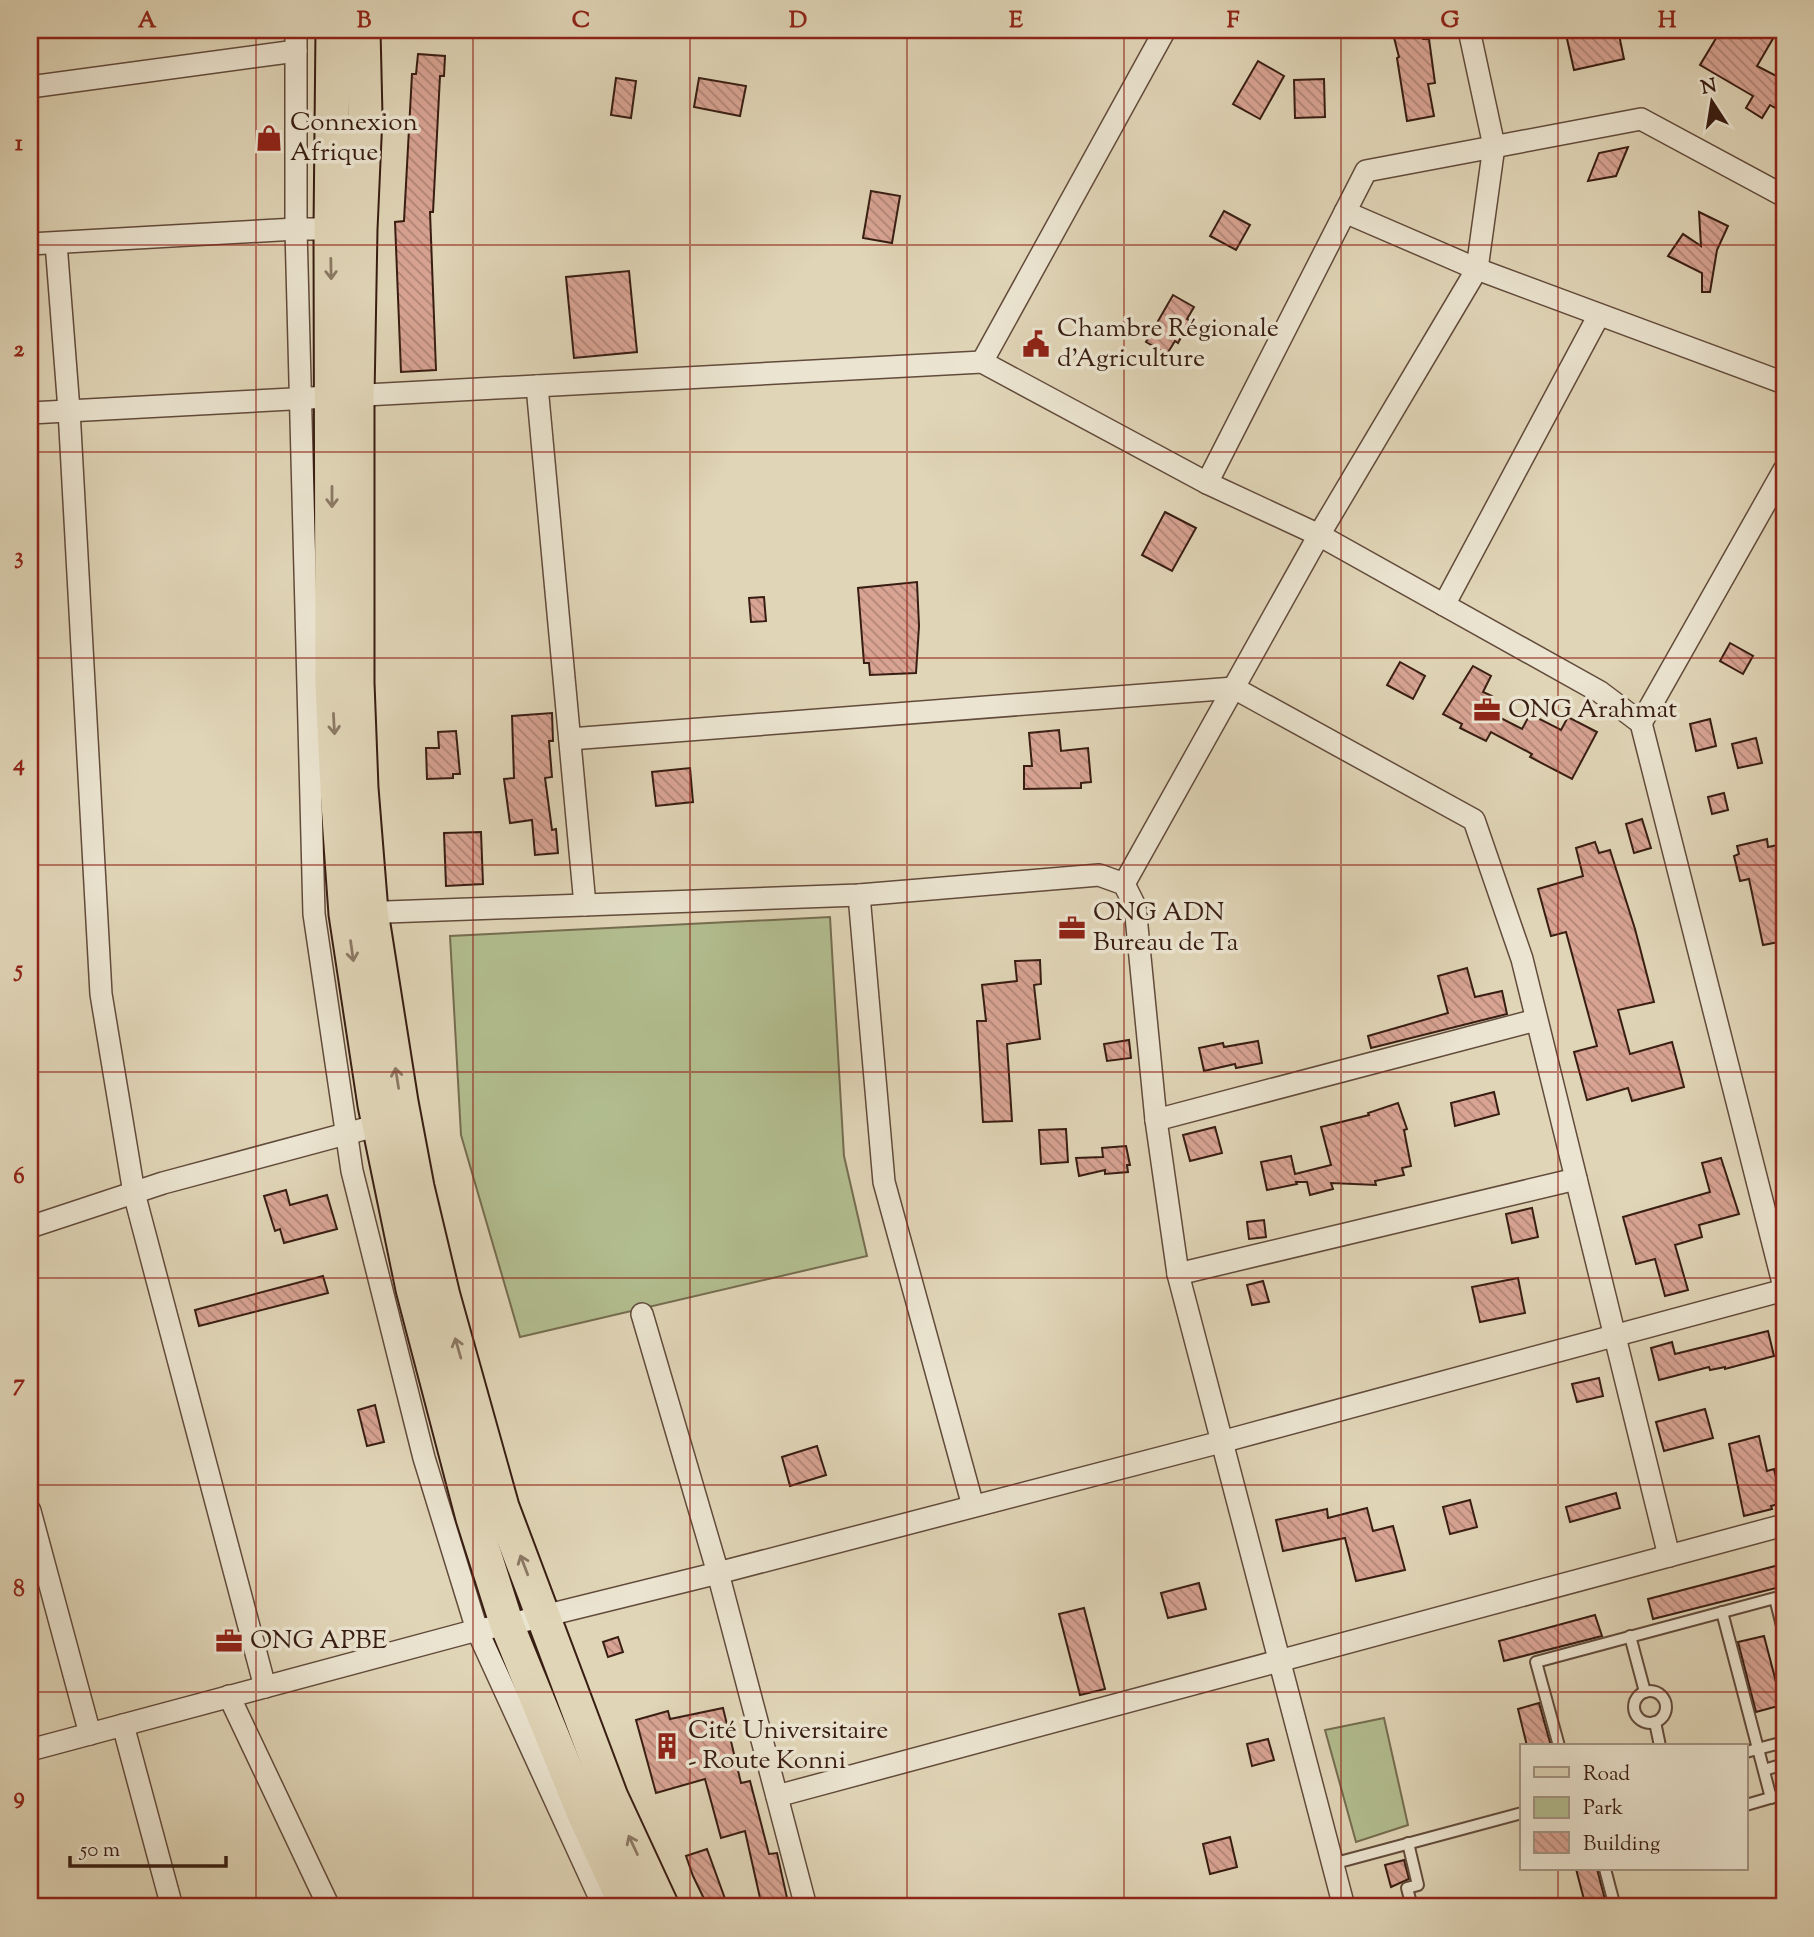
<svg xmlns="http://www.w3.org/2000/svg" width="1814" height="1937" font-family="'Sorts Mill Goudy',serif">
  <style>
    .green { fill: #b2bd8f; stroke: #756d50; stroke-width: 2 }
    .building { fill: url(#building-back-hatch); stroke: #381d12; stroke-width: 2 }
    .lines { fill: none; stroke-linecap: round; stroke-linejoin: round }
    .lane-casing { stroke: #624b3b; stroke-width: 14 }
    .street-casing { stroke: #624b3b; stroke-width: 24 }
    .primary-casing { stroke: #381d12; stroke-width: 37 }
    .lane { stroke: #ebe4d0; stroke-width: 10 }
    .street { stroke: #ebe4d0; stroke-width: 21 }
    .primary { stroke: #e0d5b7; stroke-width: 33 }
    .oneway { stroke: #8c7964 }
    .grid { fill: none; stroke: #8f2418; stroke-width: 2; stroke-opacity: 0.55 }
    .labels { text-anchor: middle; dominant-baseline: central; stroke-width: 7; stroke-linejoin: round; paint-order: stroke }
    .poi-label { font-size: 26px; fill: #381d12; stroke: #ebe4d0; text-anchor: start }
    .neatline { fill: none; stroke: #8f2418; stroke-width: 2.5 }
    .grid-label { font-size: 23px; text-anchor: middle; font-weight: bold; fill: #8f2418 }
  </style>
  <defs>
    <pattern id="building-back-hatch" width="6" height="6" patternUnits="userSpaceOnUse" patternTransform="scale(1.75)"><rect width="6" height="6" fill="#d9a494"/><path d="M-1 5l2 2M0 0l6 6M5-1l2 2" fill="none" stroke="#b18577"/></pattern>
  </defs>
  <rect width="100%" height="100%" fill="#e0d5b7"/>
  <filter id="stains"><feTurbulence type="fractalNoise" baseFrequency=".00286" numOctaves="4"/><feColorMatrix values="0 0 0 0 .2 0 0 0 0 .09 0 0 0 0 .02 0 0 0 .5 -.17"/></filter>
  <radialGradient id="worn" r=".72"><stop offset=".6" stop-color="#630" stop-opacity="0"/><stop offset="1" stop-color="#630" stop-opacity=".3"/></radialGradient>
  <g class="green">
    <polygon points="830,917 844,1156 867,1256 520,1337 461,1135 450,936"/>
    <polygon points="1384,1718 1408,1825 1356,1842 1325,1730"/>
  </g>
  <g class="building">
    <polygon points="1392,30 1421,30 1423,39 1429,39 1435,83 1428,84 1434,116 1407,121 1397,58 1399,57"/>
    <polygon points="1565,30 1618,30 1624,59 1574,70"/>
    <polygon points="1721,30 1778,30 1757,66 1784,80 1784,113 1770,105 1762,118 1746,108 1753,96 1700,65"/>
    <polygon points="418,54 445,56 444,76 440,76 433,212 430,212 436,370 401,372 395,222 404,221 412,74 416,74"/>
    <polygon points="1258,61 1284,76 1260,119 1233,104"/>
    <polygon points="616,78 636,81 631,118 611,115"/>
    <polygon points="699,78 746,86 740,116 694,107"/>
    <polygon points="1324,79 1325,117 1295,118 1294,80"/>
    <polygon points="1628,147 1616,176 1588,181 1599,153"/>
    <polygon points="871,191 900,196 892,243 863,238"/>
    <polygon points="1224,211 1250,225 1236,250 1210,236"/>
    <polygon points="1699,212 1728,226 1717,250 1710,292 1702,292 1702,273 1668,256 1683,234 1701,246"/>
    <polygon points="629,271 637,352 574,358 566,277"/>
    <polygon points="1173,295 1194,307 1187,319 1190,321 1178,343 1175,341 1167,354 1146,342"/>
    <polygon points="1165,512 1196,528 1172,571 1142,555"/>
    <polygon points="917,582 919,626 916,673 870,675 869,663 864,663 858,588"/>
    <polygon points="764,597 766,621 751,622 749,598"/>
    <polygon points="1730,643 1753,656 1743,674 1720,661"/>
    <polygon points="1400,662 1425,676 1413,699 1387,685"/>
    <polygon points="1473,666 1491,676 1483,692 1492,696 1485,710 1522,729 1530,714 1561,730 1568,717 1597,732 1572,779 1530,757 1532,754 1491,732 1486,741 1460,728 1462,724 1443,714"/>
    <polygon points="552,713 553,741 549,741 552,777 545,778 552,830 556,829 558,853 535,855 532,820 510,823 504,779 514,778 512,716"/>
    <polygon points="1710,719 1716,746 1696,751 1690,724"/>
    <polygon points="1059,730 1061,751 1088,748 1091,782 1081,783 1081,788 1024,789 1024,766 1032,766 1029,733"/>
    <polygon points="456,731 460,774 453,774 453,778 427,779 426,748 439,748 438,732"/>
    <polygon points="1756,738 1762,763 1738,768 1732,744"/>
    <polygon points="690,768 693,802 656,806 652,772"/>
    <polygon points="1724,793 1728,810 1712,814 1708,797"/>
    <polygon points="1642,819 1651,848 1634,853 1626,824"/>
    <polygon points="481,832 483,884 446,886 444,833"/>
    <polygon points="1767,839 1768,847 1778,845 1784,873 1784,878 1779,879 1784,906 1784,941 1763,945 1749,879 1740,881 1734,856 1739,854 1737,846"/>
    <polygon points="1595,842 1599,853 1610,850 1635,929 1654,1002 1618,1010 1630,1054 1672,1042 1684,1087 1632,1101 1628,1088 1587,1100 1574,1052 1597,1046 1566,932 1551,936 1538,889 1583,876 1576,848"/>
    <polygon points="1040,960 1041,984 1034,985 1040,1039 1007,1044 1012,1121 983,1122 977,1021 986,1021 982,985 1017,981 1015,961"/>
    <polygon points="1467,968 1475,997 1502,991 1507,1014 1371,1048 1368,1036 1448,1013 1438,976"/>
    <polygon points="1129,1040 1131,1058 1107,1061 1104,1044"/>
    <polygon points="1258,1041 1262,1063 1236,1068 1235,1064 1204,1071 1199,1048 1223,1043 1224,1047"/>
    <polygon points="1494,1092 1499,1114 1455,1126 1451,1103"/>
    <polygon points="1398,1103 1407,1129 1404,1130 1411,1166 1402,1168 1404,1175 1375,1181 1376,1185 1331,1183 1333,1189 1310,1195 1307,1182 1296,1182 1297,1184 1267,1190 1261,1162 1291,1156 1295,1174 1331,1165 1321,1127 1369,1115 1368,1113"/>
    <polygon points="1215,1127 1222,1153 1190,1161 1183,1135"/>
    <polygon points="1066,1129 1068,1162 1041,1164 1039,1130"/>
    <polygon points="1126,1146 1130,1165 1127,1165 1128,1172 1105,1174 1105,1170 1079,1176 1076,1158 1103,1157 1102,1148"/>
    <polygon points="1721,1158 1739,1214 1699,1225 1702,1237 1675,1245 1688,1290 1665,1296 1655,1259 1636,1264 1623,1217 1710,1192 1702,1163"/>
    <polygon points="286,1190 290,1205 327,1195 337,1229 284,1243 280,1229 275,1231 264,1196"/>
    <polygon points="1532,1208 1538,1237 1512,1243 1506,1214"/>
    <polygon points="1264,1220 1266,1237 1249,1239 1247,1222"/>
    <polygon points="323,1276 328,1293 199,1326 195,1310"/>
    <polygon points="1518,1278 1525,1313 1480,1322 1472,1287"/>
    <polygon points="1263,1281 1269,1302 1252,1305 1247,1285"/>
    <polygon points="1768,1331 1774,1356 1725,1369 1725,1367 1710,1370 1709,1367 1659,1380 1651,1348 1672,1342 1675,1354"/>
    <polygon points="1599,1378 1603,1396 1577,1402 1572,1384"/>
    <polygon points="375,1405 384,1442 367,1446 358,1410"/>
    <polygon points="1705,1409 1713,1438 1664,1451 1656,1422"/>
    <polygon points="1759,1436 1767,1471 1774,1469 1782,1503 1771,1506 1772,1509 1744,1516 1729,1444"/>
    <polygon points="817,1446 826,1475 790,1486 782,1457"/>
    <polygon points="1616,1493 1620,1508 1570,1522 1566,1507"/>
    <polygon points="1470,1500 1477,1527 1450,1534 1443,1507"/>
    <polygon points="1367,1508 1373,1531 1393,1526 1405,1570 1356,1581 1345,1538 1283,1551 1276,1520 1327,1509 1328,1518"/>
    <polygon points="1779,1565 1784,1586 1653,1619 1648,1599"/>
    <polygon points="1199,1583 1206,1609 1168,1618 1161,1593"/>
    <polygon points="1084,1608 1105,1689 1080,1695 1059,1614"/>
    <polygon points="1595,1615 1602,1636 1504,1661 1499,1641"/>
    <polygon points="1764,1636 1782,1705 1756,1712 1738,1642"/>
    <polygon points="618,1637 623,1652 608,1657 603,1642"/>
    <polygon points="1539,1703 1551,1746 1527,1746 1518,1709"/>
    <polygon points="723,1708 741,1783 750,1781 769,1854 777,1853 789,1907 762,1907 745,1831 721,1838 705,1779 656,1793 636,1720 668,1711 670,1719"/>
    <polygon points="1268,1739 1274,1760 1252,1766 1247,1744"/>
    <polygon points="1230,1837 1237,1867 1210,1874 1203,1844"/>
    <polygon points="707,1849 728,1907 708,1907 693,1876 686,1856"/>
    <polygon points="1404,1860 1409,1879 1391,1887 1385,1865"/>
    <polygon points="1576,1869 1597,1869 1607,1907 1586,1907"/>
  </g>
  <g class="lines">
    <defs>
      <g id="lane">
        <polyline points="1722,1612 1771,1798"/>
        <polyline points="1630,1636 1645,1692"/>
        <circle cx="1650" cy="1707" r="16"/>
        <polyline points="1655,1722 1660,1746"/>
        <polyline points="1559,1746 1536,1662 1775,1598 1784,1634"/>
        <polyline points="1746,1752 1784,1742"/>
        <polyline points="1764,1770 1784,1764"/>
        <polyline points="1746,1805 1784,1794"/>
        <polyline points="1408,1843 1418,1885 1407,1888 1412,1907"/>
        <polyline points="1332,1864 1522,1813"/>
        <polyline points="1605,1869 1615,1907"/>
      </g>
      <g id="street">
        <polyline points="296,30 296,229 314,914 352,1171 424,1458 477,1630 604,1907"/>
        <polyline points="30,87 296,51"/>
        <polyline points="1345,212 1477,269 1784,383"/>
        <polyline points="56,243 69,410 101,994 134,1193 265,1687"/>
        <polyline points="30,244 296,229 343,229"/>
        <polyline points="982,362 1165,30"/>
        <polyline points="537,386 585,905"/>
        <polyline points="30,413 982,362 1207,483 1319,535 1600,692 1641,723 1784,1287"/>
        <polyline points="1207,483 1366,171 1641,119 1784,196"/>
        <polyline points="1444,605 1599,315"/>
        <polyline points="1641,723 1784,470"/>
        <polyline points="570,739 1234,688 1474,820 1522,959 1669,1556"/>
        <polyline points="1124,884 1319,535 1477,269 1494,146 1469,30"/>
        <polyline points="859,895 884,1182 973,1506"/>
        <polyline points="359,913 859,895 1099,875 1124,884 1135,906 1156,1120 1178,1274 1344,1907"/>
        <polyline points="1156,1120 1536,1020"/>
        <polyline points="30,1227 163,1183 390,1122"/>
        <polyline points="1178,1274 1576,1179"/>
        <polyline points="642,1314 718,1573 806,1907"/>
        <polyline points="30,1511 90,1734"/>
        <polyline points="229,1696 329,1907"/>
        <polyline points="123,1725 172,1907"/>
        <polyline points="30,1750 477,1630 507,1625 718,1573 1221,1442 1784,1290"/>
        <polyline points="777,1796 1784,1525"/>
      </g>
      <g id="primary">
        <polyline points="333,30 331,229 332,684 337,789 346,914 375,1105 413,1289 473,1518 507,1625 584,1814 627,1907"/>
        <polyline points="363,30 365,116 360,229 357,396 357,683 361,788 371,912 401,1102 417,1187 443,1296 502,1507 611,1797 662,1907"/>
      </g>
    </defs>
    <use href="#lane" class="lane-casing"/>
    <use href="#street" class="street-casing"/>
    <use href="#primary" class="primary-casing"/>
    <use href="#lane" class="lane"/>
    <use href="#street" class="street"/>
    <use href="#primary" class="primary"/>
  </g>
  <defs><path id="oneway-shaft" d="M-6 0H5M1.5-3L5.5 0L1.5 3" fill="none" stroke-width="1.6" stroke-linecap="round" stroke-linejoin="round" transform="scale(1.75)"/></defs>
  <g class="oneway">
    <use href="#oneway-shaft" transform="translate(331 269) rotate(89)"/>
    <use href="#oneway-shaft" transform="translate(332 497) rotate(90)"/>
    <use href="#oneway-shaft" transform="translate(334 724) rotate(87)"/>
    <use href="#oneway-shaft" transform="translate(352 951) rotate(82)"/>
    <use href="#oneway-shaft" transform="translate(397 1078) rotate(-99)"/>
    <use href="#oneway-shaft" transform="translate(458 1348) rotate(-106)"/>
    <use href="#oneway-shaft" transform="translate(524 1565) rotate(-111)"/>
    <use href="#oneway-shaft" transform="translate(633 1845) rotate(-115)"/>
  </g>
  <path class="grid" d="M 256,30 L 256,1907M 473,30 L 473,1907M 690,30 L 690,1907M 907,30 L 907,1907M 1124,30 L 1124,1907M 1341,30 L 1341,1907M 1558,30 L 1558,1746M 30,245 L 1784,245M 30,452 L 1784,452M 30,658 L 1784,658M 30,865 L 1784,865M 30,1072 L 1784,1072M 30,1278 L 1784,1278M 30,1485 L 1784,1485M 30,1692 L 1784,1692M 1558,1869 L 1558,1907"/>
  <defs>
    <symbol id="shop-bare" viewBox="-9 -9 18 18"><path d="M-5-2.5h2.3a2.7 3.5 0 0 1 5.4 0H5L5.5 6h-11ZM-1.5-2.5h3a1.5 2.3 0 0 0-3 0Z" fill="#8f2418" stroke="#ebe4d0" stroke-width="2.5" paint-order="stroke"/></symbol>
    <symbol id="civic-bare" viewBox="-9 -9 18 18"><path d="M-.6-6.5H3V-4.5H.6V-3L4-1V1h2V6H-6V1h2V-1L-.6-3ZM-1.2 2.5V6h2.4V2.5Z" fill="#8f2418" stroke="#ebe4d0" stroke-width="2.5" paint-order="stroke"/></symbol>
    <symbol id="office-bare" viewBox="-9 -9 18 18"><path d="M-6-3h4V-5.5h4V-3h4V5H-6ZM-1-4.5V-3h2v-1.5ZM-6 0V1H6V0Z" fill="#8f2418" stroke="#ebe4d0" stroke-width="2.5" paint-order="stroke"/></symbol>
    <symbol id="building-bare" viewBox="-9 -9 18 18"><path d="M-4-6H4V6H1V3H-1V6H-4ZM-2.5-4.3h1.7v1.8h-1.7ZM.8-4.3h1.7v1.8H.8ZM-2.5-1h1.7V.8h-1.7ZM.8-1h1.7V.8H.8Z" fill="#8f2418" stroke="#ebe4d0" stroke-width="2.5" paint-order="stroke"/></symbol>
  </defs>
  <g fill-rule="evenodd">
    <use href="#shop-bare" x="250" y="119" width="38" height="38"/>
    <use href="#civic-bare" x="1017" y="325" width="38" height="38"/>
    <use href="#office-bare" x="1468" y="691" width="38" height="38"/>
    <use href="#office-bare" x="1053" y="909" width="38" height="38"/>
    <use href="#office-bare" x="210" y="1622" width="38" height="38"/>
    <use href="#building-bare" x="648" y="1727" width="38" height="38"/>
  </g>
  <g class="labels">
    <g class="poi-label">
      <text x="290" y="123">Connexion<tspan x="290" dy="30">Afrique</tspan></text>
      <text x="1057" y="329">Chambre Régionale<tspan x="1057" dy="30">d'Agriculture</tspan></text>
      <text x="1508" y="710">ONG Arahmat</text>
      <text x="1093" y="913">ONG ADN<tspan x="1093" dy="30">Bureau de Ta</tspan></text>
      <text x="250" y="1641">ONG APBE</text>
      <text x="688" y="1731">Cité Universitaire<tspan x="688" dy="30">- Route Konni</tspan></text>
    </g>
  </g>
  <rect width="1814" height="1937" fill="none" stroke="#e0d5b7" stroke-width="77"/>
  <rect x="1520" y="1744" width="228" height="126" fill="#ebe4d0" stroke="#a39484" stroke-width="2"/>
  <rect x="1534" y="1767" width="35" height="10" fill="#e0d5b7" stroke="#a39484" stroke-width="2"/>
  <text x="1583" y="1780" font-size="21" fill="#381d12">Road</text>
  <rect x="1534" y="1797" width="35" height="21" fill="#b2bd8f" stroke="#a39484" stroke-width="2"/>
  <text x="1583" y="1814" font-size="21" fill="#381d12">Park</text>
  <rect x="1534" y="1832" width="35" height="21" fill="url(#building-back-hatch)" stroke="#a39484" stroke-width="2"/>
  <text x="1583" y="1850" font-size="21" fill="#381d12">Building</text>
  <g transform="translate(1712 102) rotate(348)" stroke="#ebe4d0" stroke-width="5" paint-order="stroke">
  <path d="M0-5L12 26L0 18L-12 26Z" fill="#381d12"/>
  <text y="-10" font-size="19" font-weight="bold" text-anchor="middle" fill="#381d12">N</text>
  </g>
  <path d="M70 1856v10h156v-10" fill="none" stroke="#381d12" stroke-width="3.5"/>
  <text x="80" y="1856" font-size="21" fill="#381d12" stroke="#ebe4d0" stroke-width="5" paint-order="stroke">50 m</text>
  <rect x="38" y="38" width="1738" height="1860" class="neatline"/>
  <g class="grid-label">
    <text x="147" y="27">A</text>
    <text x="364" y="27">B</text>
    <text x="581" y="27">C</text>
    <text x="798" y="27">D</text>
    <text x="1016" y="27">E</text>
    <text x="1233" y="27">F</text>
    <text x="1450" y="27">G</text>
    <text x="1667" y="27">H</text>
    <text x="19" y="150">1</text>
    <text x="19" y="356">2</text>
    <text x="19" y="563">3</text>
    <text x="19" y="770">4</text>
    <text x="19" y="976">5</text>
    <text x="19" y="1183">6</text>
    <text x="19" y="1390">7</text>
    <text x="19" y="1596">8</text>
    <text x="19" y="1803">9</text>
  </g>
  <rect width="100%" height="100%" filter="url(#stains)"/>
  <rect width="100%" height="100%" fill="url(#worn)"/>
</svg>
